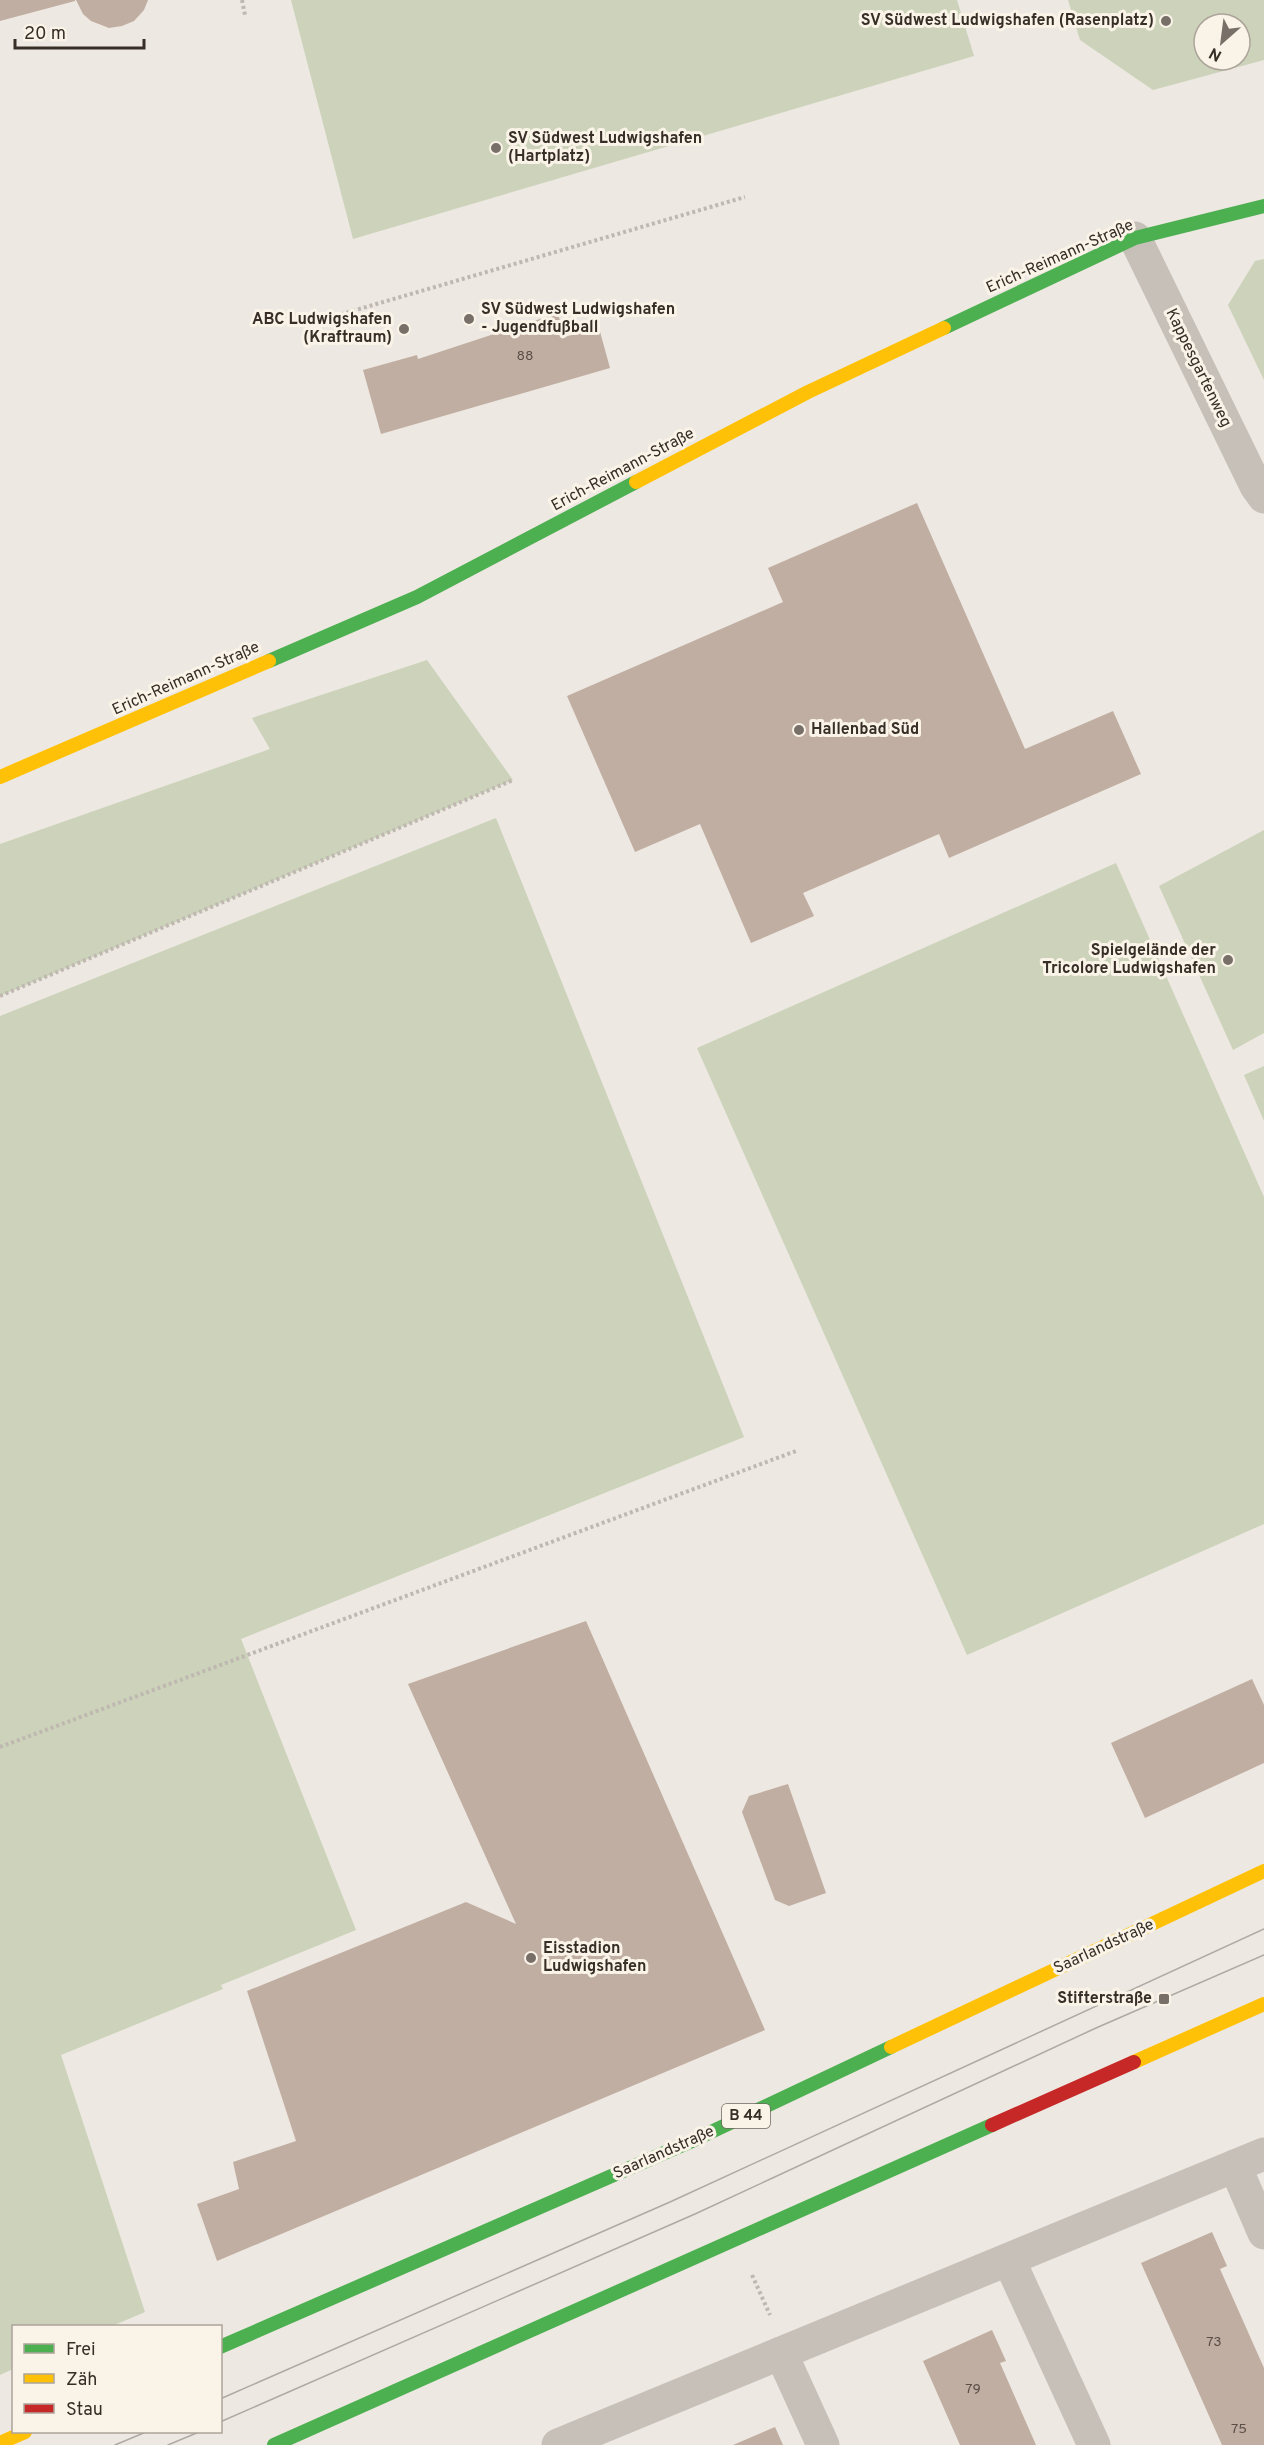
<svg xmlns="http://www.w3.org/2000/svg" width="1264" height="2445" font-family="Overpass,sans-serif">
  <style>
    .green { fill: #ccd3ba; fill-rule: evenodd }
    .building { fill: #c1aea2 }
    .lines { fill: none; stroke-linecap: round; stroke-linejoin: round }
    .path { stroke: #bfb8b1; stroke-width: 4; stroke-dasharray: 3 3; stroke-linecap: butt }
    .street { stroke: #c6c0b9; stroke-width: 33 }
    .fast { stroke: #4caf50; stroke-width: 14 }
    .slow { stroke: #ffc107; stroke-width: 14 }
    .jam { stroke: #c62828; stroke-width: 14 }
    .tram { stroke: #aea9a3; stroke-width: 1.5 }
    .poi-dot { fill: #776f68; stroke: #faf3e7; stroke-width: 2 }
    .labels { text-anchor: middle; dominant-baseline: central; stroke-width: 6; stroke-linejoin: round; paint-order: stroke }
    .number-label { font-size: 14px; fill: #5a4e46 }
    .shield { fill: #faf3e7; stroke: #726961; stroke-width: 1.5 }
    .shield-label { font-size: 15px; font-weight: bold; fill: #372e27 }
    .poi-label { font-size: 16px; font-weight: bold; fill: #372e27; stroke: #faf3e7; text-anchor: end }
    .street-label { font-size: 16px; fill: #372e27; stroke: #faf3e7 }
  </style>
  <rect width="100%" height="100%" fill="#ede8e1"/>
  <g class="green">
    <polygon points="291,0 957,0 974,56 353,239"/>
    <path d="M 1068,0 L 1264,0 L 1264,60 L 1153,90 L 1080,40 ZM 1204,24 L 1240,24 L 1240,60 L 1204,60 Z"/>
    <polygon points="1264,259 1264,380 1228,305 1255,261"/>
    <polygon points="427,660 513,780 0,996 0,844 270,749 252,718"/>
    <polygon points="496,818 744,1437 241,1639 356,1930 221,1985 223,1989 61,2055 145,2312 112,2326 14,2326 13,2369 0,2375 0,1016"/>
    <polygon points="1264,830 1264,1033 1233,1050 1159,886"/>
    <polygon points="1116,863 1264,1197 1264,1524 967,1655 697,1048"/>
    <polygon points="1264,1066 1264,1121 1244,1075"/>
  </g>
  <g class="building">
    <polygon points="0,0 75,0 75,1 0,21"/>
    <polygon points="76,0 148,0 144,10 134,21 122,26 109,28 91,21 83,14"/>
    <polygon points="558,313 564,337 599,328 610,368 381,434 363,370 417,355 418,359"/>
    <polygon points="917,503 1025,749 1113,711 1141,774 949,858 939,834 803,893 814,916 751,943 700,824 635,852 567,696 783,602 768,568"/>
    <polygon points="586,1621 765,2030 217,2261 197,2204 239,2189 233,2162 296,2141 247,1991 466,1902 516,1924 408,1684"/>
    <polygon points="1252,1679 1264,1705 1264,1763 1145,1818 1111,1743"/>
    <polygon points="788,1784 826,1893 789,1906 775,1900 742,1812 749,1796"/>
    <polygon points="1212,2232 1227,2266 1220,2269 1264,2368 1264,2445 1222,2445 1141,2263"/>
    <polygon points="992,2330 1006,2361 1000,2363 1036,2445 960,2445 923,2361"/>
    <polygon points="775,2427 783,2445 733,2445"/>
  </g>
  <g class="lines">
    <g class="path">
      <polyline points="242,0 245,15"/>
      <polyline points="335,316 745,197"/>
      <polyline points="0,996 513,780"/>
      <polyline points="0,1747 796,1451"/>
      <polyline points="752,2275 770,2315"/>
    </g>
    <g class="street">
      <polyline points="1135,238 1256,486 1264,497"/>
      <polyline points="1235,2166 1264,2233"/>
      <polyline points="1009,2260 1094,2445"/>
      <polyline points="781,2353 823,2445"/>
      <polyline points="558,2445 1264,2154"/>
    </g>
    <g class="fast">
      <polyline points="944,328 1135,238 1264,206"/>
      <polyline points="269,661 417,597 636,482"/>
      <polyline points="220,2347 694,2140 891,2047"/>
      <polyline points="274,2445 992,2125"/>
    </g>
    <g class="slow">
      <polyline points="636,482 808,392 944,328"/>
      <polyline points="0,777 269,661"/>
      <polyline points="891,2047 1264,1871"/>
      <polyline points="1134,2062 1264,2004"/>
      <polyline points="0,2443 25,2432"/>
    </g>
    <polyline class="jam" points="992,2125 1134,2062"/>
    <g class="tram">
      <polyline points="220,2399 670,2202 1264,1929"/>
      <polyline points="220,2422 695,2214 1096,2028 1264,1955"/>
      <polyline points="115,2445 146,2432"/>
      <polyline points="168,2445 199,2432"/>
    </g>
  </g>
  <g class="poi-dot">
    <circle cx="1166" cy="21" r="6"/>
    <circle cx="496" cy="148" r="6"/>
    <circle cx="469" cy="319" r="6"/>
    <circle cx="404" cy="329" r="6"/>
    <circle cx="799" cy="730" r="6"/>
    <circle cx="1228" cy="960" r="6"/>
    <circle cx="531" cy="1958" r="6"/>
    <rect x="1158" y="1993" width="12" height="12" rx="3"/>
  </g>
  <g class="labels">
    <g class="number-label">
      <text x="525" y="356">88</text>
      <text x="1214" y="2342">73</text>
      <text x="973" y="2389">79</text>
      <text x="1239" y="2429">75</text>
    </g>
    <rect class="shield" x="722" y="2104" width="48" height="24" rx="4.5"/>
    <g class="shield-label">
      <text x="746" y="2116">B 44</text>
    </g>
    <g class="poi-label">
      <text x="1154" y="21">SV Südwest Ludwigshafen (Rasenplatz)</text>
      <text x="508" y="139" text-anchor="start">SV Südwest Ludwigshafen<tspan x="508" dy="18">(Hartplatz)</tspan></text>
      <text x="481" y="310" text-anchor="start">SV Südwest Ludwigshafen<tspan x="481" dy="18">- Jugendfußball</tspan></text>
      <text x="392" y="320">ABC Ludwigshafen<tspan x="392" dy="18">(Kraftraum)</tspan></text>
      <text x="811" y="730" text-anchor="start">Hallenbad Süd</text>
      <text x="1216" y="951">Spielgelände der<tspan x="1216" dy="18">Tricolore Ludwigshafen</tspan></text>
      <text x="543" y="1949" text-anchor="start">Eisstadion<tspan x="543" dy="18">Ludwigshafen</tspan></text>
      <text x="1152" y="1999">Stifterstraße</text>
    </g>
    <g class="street-label">
      <text transform="translate(1060 257) rotate(-24)">Erich-Reimann-Straße</text>
      <text transform="translate(1198 368) rotate(64)">Kappesgartenweg</text>
      <text transform="translate(623 470) rotate(-28)">Erich-Reimann-Straße</text>
      <text transform="translate(186 679) rotate(-24)">Erich-Reimann-Straße</text>
      <text transform="translate(1104 1947) rotate(-25)">Saarlandstraße</text>
      <text transform="translate(664 2153) rotate(-24)">Saarlandstraße</text>
    </g>
  </g>
  <rect x="12" y="2325" width="210" height="108" fill="#faf3e7" stroke="#aca49a" stroke-width="1.5"/>
  <rect x="24" y="2344" width="30" height="9" fill="#4caf50" stroke="#aca49a" stroke-width="1.5"/>
  <text x="66" y="2355" font-size="18" fill="#372e27">Frei</text>
  <rect x="24" y="2374" width="30" height="9" fill="#ffc107" stroke="#aca49a" stroke-width="1.5"/>
  <text x="66" y="2385" font-size="18" fill="#372e27">Zäh</text>
  <rect x="24" y="2404" width="30" height="9" fill="#c62828" stroke="#aca49a" stroke-width="1.5"/>
  <text x="66" y="2415" font-size="18" fill="#372e27">Stau</text>
  <g transform="translate(1222 42) rotate(208)"><circle r="28" fill="#faf3e7" stroke="#aca49a" stroke-width="1.5"/>
  <path d="M0-4.5L10 22L0 15L-10 22Z" fill="#776f68"/>
  <text y="-9" font-size="16" font-weight="bold" text-anchor="middle" fill="#372e27">N</text>
  </g>
  <path d="M15 39v9h129v-9" fill="none" stroke="#372e27" stroke-width="3"/>
  <text x="24" y="39" font-size="18" fill="#372e27" stroke="#faf3e7" stroke-width="4.5" paint-order="stroke">20 m</text>
</svg>
